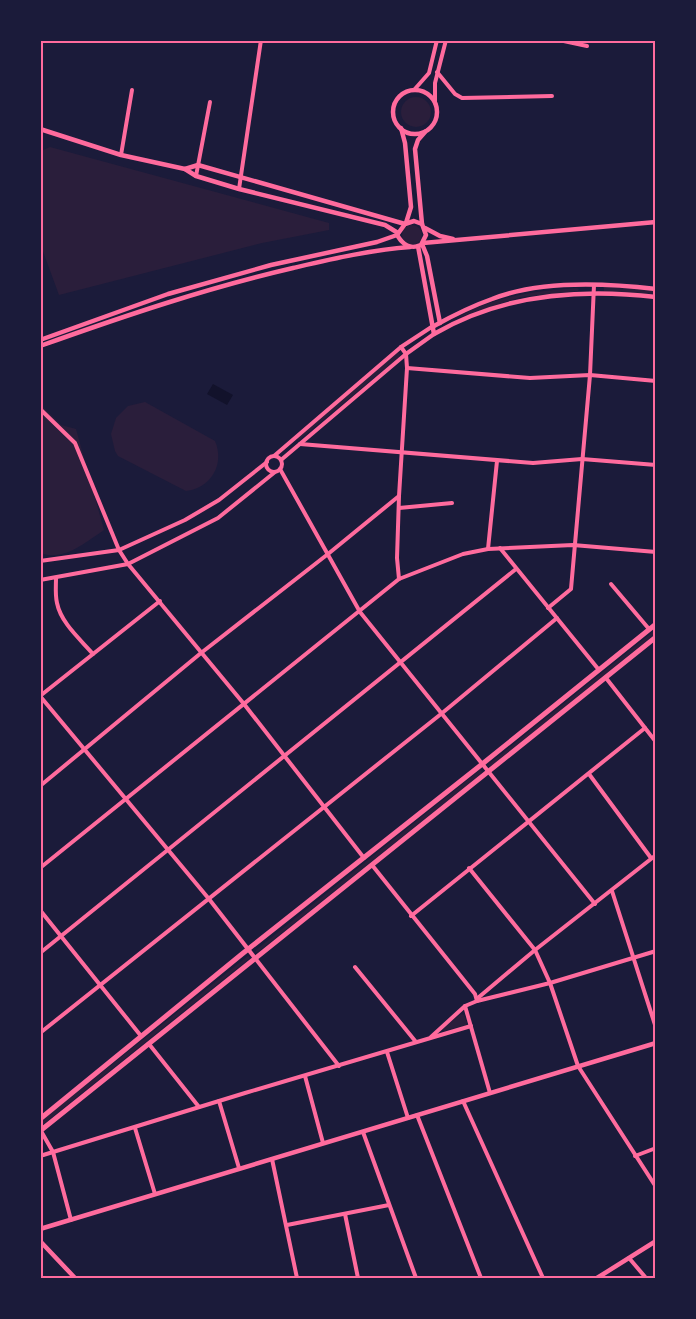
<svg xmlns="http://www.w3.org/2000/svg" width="696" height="1319" font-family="'Work Sans',sans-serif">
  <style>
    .green { fill: #2a1e3b }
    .water { fill: #12122b }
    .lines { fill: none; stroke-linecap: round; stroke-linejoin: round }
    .minor { stroke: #ff6b9d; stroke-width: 4 }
    .tertiary { stroke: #ff6b9d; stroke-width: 4.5 }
    .secondary { stroke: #ff6b9d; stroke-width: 4.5 }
    .primary { stroke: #ff6b9d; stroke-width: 5 }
    .neatline { fill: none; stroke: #ff6b9d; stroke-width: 2 }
  </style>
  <rect width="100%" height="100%" fill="#1b1b3a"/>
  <g class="green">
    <circle cx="416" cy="112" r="15"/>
    <polygon points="50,147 329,223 329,230 262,243 59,295 41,246 41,151"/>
    <circle cx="412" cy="235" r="10"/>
    <polygon points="604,287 655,290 655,294 604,291"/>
    <path d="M 577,288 L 579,289 L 578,291 L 521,297 L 457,318 C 494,296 535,291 577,288 Z"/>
    <polygon points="397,352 400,354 399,357 298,441 297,438"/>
    <path d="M 145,402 L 215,441 C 225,464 211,488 186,491 L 118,456 L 115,451 L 111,434 L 116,418 L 128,406 Z"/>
    <path d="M 41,405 L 61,425 L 76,429 L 104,530 C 86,542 63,562 41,553 Z"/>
    <polygon points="655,630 655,634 493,765 488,766 490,763"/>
    <polygon points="480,770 482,771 481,774 258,952 255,953 256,950"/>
    <polygon points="248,956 250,957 249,959 41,1126 41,1121"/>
    <polygon points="461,1014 464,1015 467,1023 466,1025 444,1031 442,1029"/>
  </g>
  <polygon class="water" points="213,384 233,395 227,405 207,394"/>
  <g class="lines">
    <g class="minor">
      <polyline points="559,40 587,46"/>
      <polyline points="437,72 455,94 462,98 552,96"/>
      <polyline points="414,90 429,73 437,40"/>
      <polyline points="435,103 435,83 446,40"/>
      <polyline points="121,155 132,90"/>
      <polyline points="196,176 210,102"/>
      <polyline points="239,189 261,40"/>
      <polyline points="407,368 530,378 590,375 656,381"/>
      <polyline points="40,409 75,443 119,550 128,564 244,704 364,858"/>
      <polyline points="300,444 533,463 582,459 656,465"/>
      <polyline points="274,456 401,347 433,326"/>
      <circle cx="274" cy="464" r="8"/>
      <polyline points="281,460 406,354 434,334"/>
      <polyline points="280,469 360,612 595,904"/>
      <polyline points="399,508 452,503"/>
      <polyline points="500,548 599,670"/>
      <polyline points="488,549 497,461"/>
      <polyline points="40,561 119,550 185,520 219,500 267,462"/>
      <path d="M 56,578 C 56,586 55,595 57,603 C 61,623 80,639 93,654"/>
      <polyline points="399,579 397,558 399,496 407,368 406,354 401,347"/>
      <polyline points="40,580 128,564 218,518 275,472"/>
      <polyline points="611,584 649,629"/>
      <polyline points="548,608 571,589 590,375 594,285"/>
      <polyline points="606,678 656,742"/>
      <polyline points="40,696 209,899 339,1066"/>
      <polyline points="40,696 160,601"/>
      <polyline points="589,774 651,858"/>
      <polyline points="40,786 201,653 328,554 399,496"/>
      <polyline points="372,865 475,994 477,1001 550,983 656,951"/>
      <polyline points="40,868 399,579 463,554 488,549 573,545 656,552"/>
      <polyline points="469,868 535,950 550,983 578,1066 656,1187"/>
      <polyline points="612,891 656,1028"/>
      <polyline points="40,910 141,1036"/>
      <polyline points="411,916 645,728"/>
      <polyline points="40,953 516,569"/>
      <polyline points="355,967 416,1042"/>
      <polyline points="465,1006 490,1093"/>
      <polyline points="40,1033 441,714 557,618"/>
      <polyline points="431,1037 465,1006 477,1001 479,997 535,950 656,855"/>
      <polyline points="149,1044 199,1107"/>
      <polyline points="387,1052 408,1118"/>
      <polyline points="305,1076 323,1143"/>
      <polyline points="219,1101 239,1168"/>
      <polyline points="463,1101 543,1278"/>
      <polyline points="417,1115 481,1278"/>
      <polyline points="135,1128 155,1194"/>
      <polyline points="41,1131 53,1152 71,1220"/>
      <polyline points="363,1132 416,1278"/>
      <polyline points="40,1156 245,1093 471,1026"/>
      <polyline points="635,1156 656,1148"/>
      <polyline points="272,1159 297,1278"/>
      <polyline points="345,1214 358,1278"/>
      <polyline points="287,1225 389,1205"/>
      <polyline points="629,1258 646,1278"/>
    </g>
    <g class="tertiary">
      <circle cx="415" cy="112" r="22"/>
      <polyline points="401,128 405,143 411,207 406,223"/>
      <polyline points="40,129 121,155 185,169 196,176 239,189 385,225 398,233"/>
      <polyline points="185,169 198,165 405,224"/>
      <path d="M 414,221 L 422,224 L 426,235 L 421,245 C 410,250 403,245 397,235 L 405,224 Z"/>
      <polyline points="422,224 415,149 418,140 425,132"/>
      <polyline points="425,228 440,236 453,239"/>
      <polyline points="423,243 656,222"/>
      <polyline points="422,244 427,256 440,323"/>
      <path d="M 418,246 L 434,334 C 502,294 579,288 656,297"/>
      <path d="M 434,326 C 452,316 472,306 492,299 C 540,280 605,283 656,289"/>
      <polyline points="40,340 168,294 271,265 377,242 397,235"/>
      <path d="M 40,346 C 124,316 207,288 293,268 C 332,259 370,250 410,247"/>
      <polyline points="40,1241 75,1278"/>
      <polyline points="597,1278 656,1241"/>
    </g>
    <polyline class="secondary" points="40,1229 656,1043"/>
    <g class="primary">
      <polyline points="40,1119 242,954 481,765 656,624"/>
      <polyline points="40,1131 656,637"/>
    </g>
  </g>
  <rect width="696" height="1319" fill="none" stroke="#1b1b3a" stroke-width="84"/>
  <rect x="42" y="42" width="612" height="1235" class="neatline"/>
</svg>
